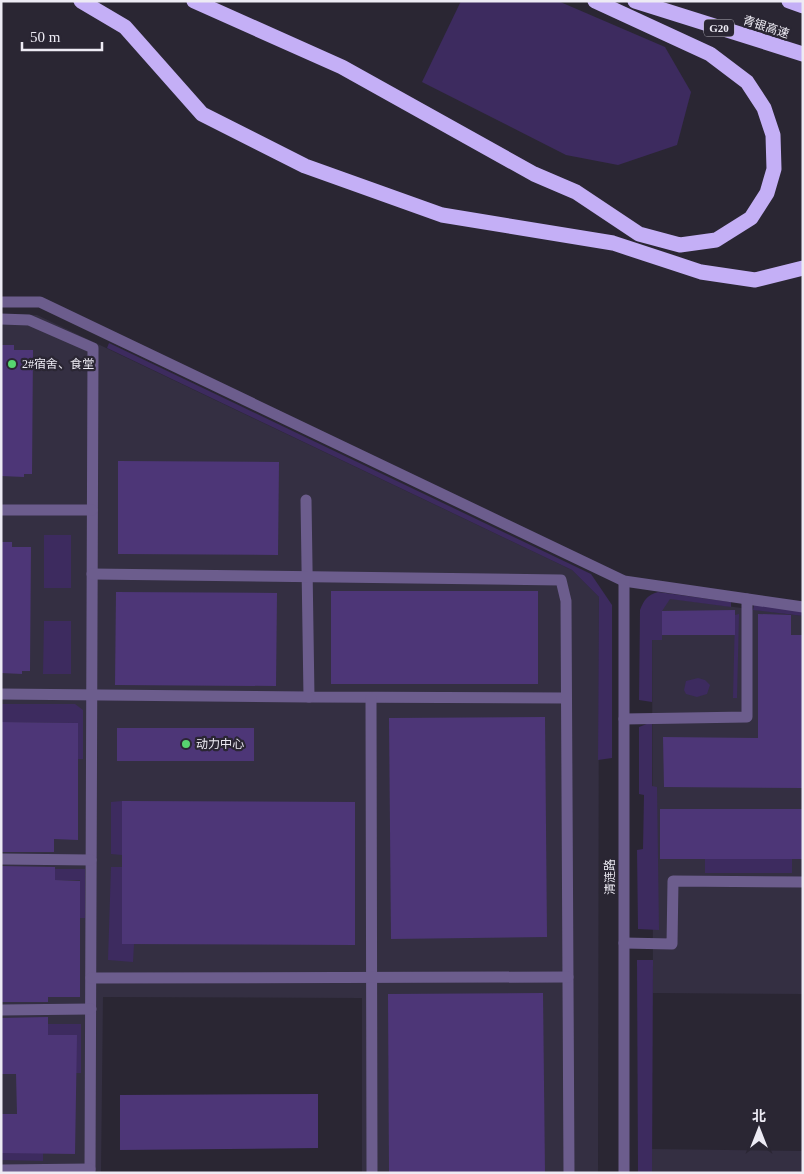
<svg xmlns="http://www.w3.org/2000/svg" width="804" height="1174" font-family="'Times New Roman','Noto Sans SC',serif">
  <style>
    .built { fill: #342f42 }
    .green { fill: #3d2b5f }
    .building { fill: #4d3677 }
    .lines { fill: none; stroke-linecap: round; stroke-linejoin: round }
    .minor { stroke: #6c5d8d; stroke-width: 11 }
    .highway { stroke: #c4aff6; stroke-width: 15 }
    .poi-dot { fill: #57d570; stroke: #2a2633; stroke-width: 2 }
    .labels { text-anchor: middle; dominant-baseline: central; stroke-width: 4.5; stroke-linejoin: round; paint-order: stroke }
    .shield { fill: #2a2633; stroke: #b2b0ba; stroke-width: 1 }
    .shield-label { font-size: 11px; font-weight: bold; fill: #edebf4 }
    .street-label { font-size: 12px; fill: #edebf4; stroke: #2a2633 }
    .poi-label { font-size: 12px; fill: #edebf4; stroke: #2a2633; text-anchor: start }
  </style>
  <rect width="100%" height="100%" fill="#2a2633"/>
  <g class="built">
    <polygon points="1,314 37,315 572,570 599,597 598,1173 362,1173 362,998 103,997 101,1173 1,1173"/>
    <polygon points="666,598 803,616 803,994 653,993 652,610"/>
    <polygon points="652,1149 803,1151 803,1173 652,1173"/>
  </g>
  <g class="green">
    <polygon points="461,1 558,1 665,47 691,92 677,145 618,165 566,155 422,82"/>
    <polygon points="109,343 591,574 612,605 612,758 598,760 599,597 572,570 107,348"/>
    <rect x="44" y="535" width="27" height="53"/>
    <path d="M 658,592 L 731,602 L 731,607 L 670,599 L 662,611 L 662,640 L 652,640 L 652,702 L 639,700 L 640,610 C 644,600 647,595 658,592 Z"/>
    <polygon points="754,604 803,611 803,616 753,610"/>
    <polygon points="739,614 737,698 733,698 735,615"/>
    <polygon points="44,621 71,621 71,674 43,674"/>
    <polygon points="698,678 705,680 710,685 707,694 697,697 686,694 684,690 686,681"/>
    <polygon points="1,704 75,704 83,710 83,759 78,759 78,723 1,722"/>
    <polygon points="652,722 652,786 657,787 659,930 638,929 637,850 643,849 644,795 639,794 639,727"/>
    <polygon points="122,801 122,855 111,854 111,802"/>
    <rect x="705" y="858" width="87" height="15"/>
    <polygon points="111,867 122,867 122,944 134,944 133,962 108,960"/>
    <polygon points="1,869 85,869 85,918 80,918 80,880 1,880"/>
    <polygon points="637,960 653,960 652,1173 638,1173"/>
    <polygon points="1,1024 81,1024 81,1073 76,1073 76,1035 1,1035"/>
    <polygon points="1,1153 43,1153 43,1161 1,1160"/>
  </g>
  <g class="building">
    <polygon points="1,345 14,345 14,350 33,350 32,474 24,474 24,477 1,476"/>
    <polygon points="118,461 279,462 278,555 118,554"/>
    <polygon points="1,542 12,542 12,547 31,547 30,671 22,671 22,674 1,673"/>
    <rect x="331" y="591" width="207" height="93"/>
    <polygon points="116,592 277,593 276,686 115,685"/>
    <polygon points="735,610 735,635 662,635 662,611"/>
    <polygon points="758,614 791,615 791,635 803,635 803,788 664,787 663,737 758,738"/>
    <polygon points="545,717 547,937 391,939 389,718"/>
    <polygon points="1,722 78,723 78,840 54,839 54,852 1,852"/>
    <rect x="117" y="728" width="137" height="33"/>
    <polygon points="122,801 355,802 355,945 122,944"/>
    <rect x="660" y="809" width="143" height="50"/>
    <polygon points="1,866 55,867 55,880 80,881 80,997 48,997 48,1002 1,1002"/>
    <polygon points="543,993 545,1173 389,1173 388,994"/>
    <polygon points="48,1017 48,1035 77,1035 75,1154 1,1153 1,1114 17,1114 16,1074 1,1074 1,1018"/>
    <polygon points="318,1094 318,1148 120,1150 120,1095"/>
  </g>
  <g class="lines">
    <g class="minor">
      <polyline points="1,302 40,302 624,581 803,607"/>
      <polyline points="1,319 29,320 93,348 90,1173"/>
      <polyline points="306,500 309,697 566,698"/>
      <polyline points="1,510 92,510"/>
      <polyline points="92,574 561,580 566,601 569,1173"/>
      <polyline points="1,694 309,697"/>
      <polyline points="371,698 372,1173"/>
      <polyline points="624,719 747,717 747,599"/>
      <polyline points="1,859 91,860"/>
      <polyline points="624,943 672,944 673,881 803,882"/>
      <polyline points="91,978 568,977"/>
      <polyline points="1,1010 91,1009"/>
      <polyline points="1,1170 90,1169"/>
      <polyline points="624,1173 624,581"/>
    </g>
    <g class="highway">
      <polyline points="81,1 125,27 202,114 305,166 442,215 613,243 701,272 755,280 803,268"/>
      <polyline points="194,1 342,67 534,174 576,192 639,234 680,245 716,240 751,218 767,193 774,169 773,135 764,108 747,82 710,54 595,1"/>
      <polyline points="635,1 803,54"/>
      <polyline points="789,1 803,6"/>
    </g>
  </g>
  <g class="poi-dot">
    <circle cx="12" cy="364" r="5"/>
    <circle cx="186" cy="744" r="5"/>
  </g>
  <g class="labels">
    <rect class="shield" x="704" y="19.5" width="30" height="17" rx="4"/>
    <g class="shield-label">
      <text x="719" y="28">G20</text>
    </g>
    <g class="street-label">
      <text transform="translate(766 27) rotate(18)">青银高速</text>
      <text transform="translate(610 877) rotate(-90)">清涟路</text>
    </g>
    <g class="poi-label">
      <text x="22" y="364">2#宿舍、食堂</text>
      <text x="196" y="744">动力中心</text>
    </g>
  </g>
  <rect width="804" height="1174" fill="none" stroke="#edebf4" stroke-width="5"/>
  <g transform="translate(759 1129)" stroke="#2a2633" stroke-width="4" paint-order="stroke">
  <path d="M0-4L9 19L0 12L-9 19Z" fill="#edebf4"/>
  <text y="-8" font-size="14" font-weight="bold" text-anchor="middle" fill="#edebf4">北</text>
  </g>
  <path d="M22 42v8h80v-8" fill="none" stroke="#edebf4" stroke-width="2.5"/>
  <text x="30" y="42" font-size="15" fill="#edebf4" stroke="#2a2633" stroke-width="4" paint-order="stroke">50 m</text>
</svg>
